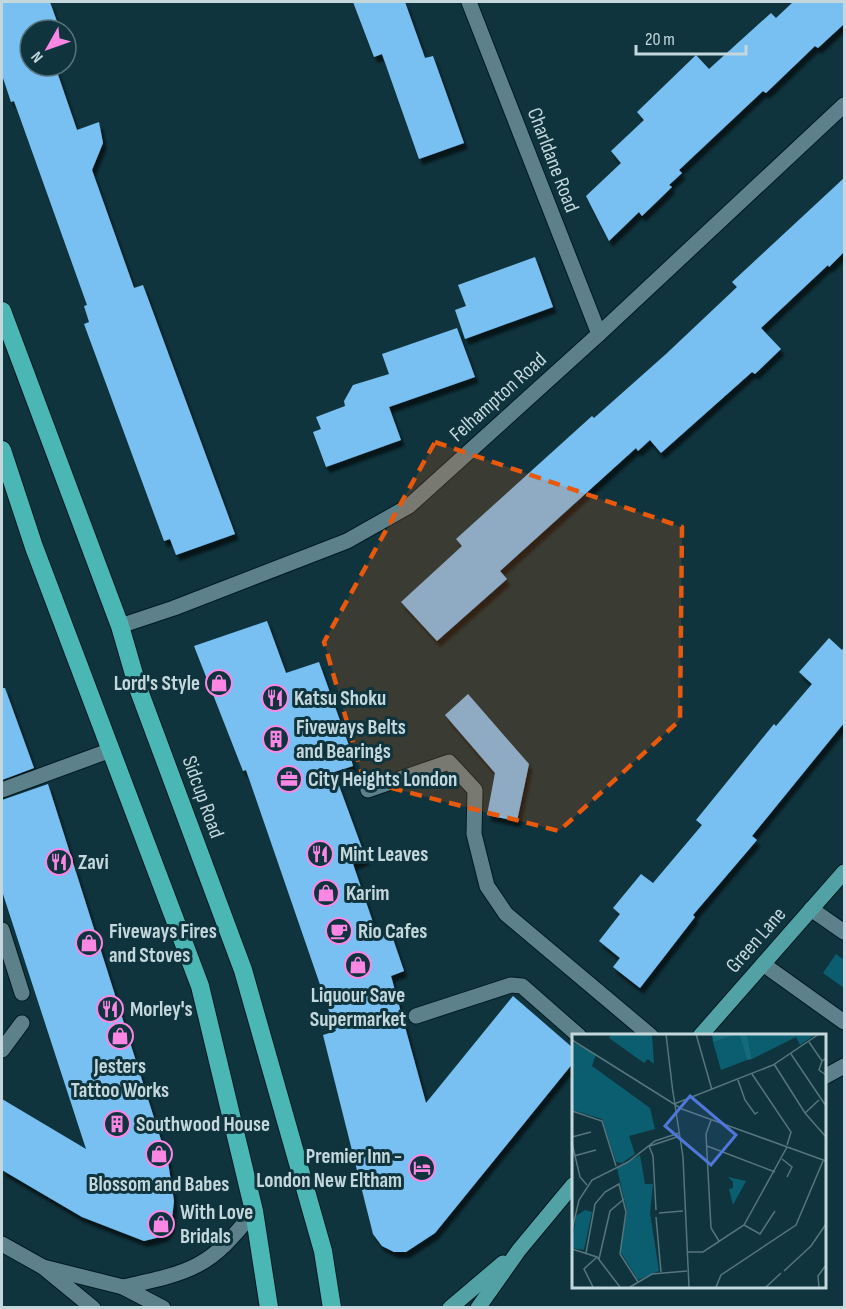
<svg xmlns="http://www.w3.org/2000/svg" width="846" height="1309" font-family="'Sofia Sans Condensed',sans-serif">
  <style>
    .green { fill: #0b5e6f }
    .building { fill: #79c0f2; filter: url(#shadow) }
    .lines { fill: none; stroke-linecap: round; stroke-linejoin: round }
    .minor-casing { stroke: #011a21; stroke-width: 17 }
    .major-casing { stroke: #011a21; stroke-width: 17 }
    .highway-casing { stroke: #011a21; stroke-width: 20 }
    .minor { stroke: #5d818b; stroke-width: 15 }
    .major { stroke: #52a1a4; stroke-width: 15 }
    .highway { stroke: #4ab7b4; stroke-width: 18 }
    .marked { fill: #e8590c; fill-opacity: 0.2; stroke: #e8590c; stroke-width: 4.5; stroke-dasharray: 12 8; stroke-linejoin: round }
    .labels { text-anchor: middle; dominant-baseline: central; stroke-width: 6; stroke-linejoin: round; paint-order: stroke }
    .street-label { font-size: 21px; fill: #c4d7dc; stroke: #0f343d }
    .poi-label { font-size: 21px; font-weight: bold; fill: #c4d7dc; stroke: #0f343d; text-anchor: start }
    .inset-road { fill: none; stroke: #57757d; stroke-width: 1.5 }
    .view { fill: #4f77d9; fill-opacity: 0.15; stroke: #4f77d9; stroke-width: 3 }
    .inset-edge { fill: none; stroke: #c4d7dc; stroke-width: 3 }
  </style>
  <defs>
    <filter id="shadow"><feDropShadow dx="3.5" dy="6" stdDeviation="1.5" flood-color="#0009"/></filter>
  </defs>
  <rect width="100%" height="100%" fill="#0f343d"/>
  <polygon class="green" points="836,954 844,960 844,988 823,973"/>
  <g class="building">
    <polygon points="2,2 50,2 60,30 30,30 30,66 55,66 77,130 99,122 103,143 92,170 134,288 143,285 235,534 176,555 170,539 164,541 84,324 89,322 84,306 87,305 14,101 11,102 2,75"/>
    <polygon points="353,2 405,2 425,58 433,56 464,143 419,159 382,54 374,57"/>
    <polygon points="793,2 844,2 844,24 818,48 815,46 766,93 763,91 679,170 682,173 669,185 672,187 642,216 639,212 609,241 586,196 621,163 611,151 644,120 637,112 696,55 709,69 771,13 776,18"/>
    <polygon points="844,178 844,252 829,267 828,265 761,328 781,349 755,374 752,372 661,453 650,440 638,451 636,448 500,571 507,579 437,641 401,602 462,546 456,539 592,416 594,418 666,354 737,287 732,282"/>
    <polygon points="535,257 553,307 465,339 455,310 466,306 458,285"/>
    <polygon points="457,328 475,377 389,407 401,440 326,467 313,432 321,429 316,417 345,406 344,401 353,385 389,374 382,354"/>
    <polygon points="267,621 286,673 319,662 352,754 350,755 353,766 334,772 366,859 353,864 378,937 391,933 404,971 391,976 426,1103 513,996 573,1048 573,1063 435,1233 406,1252 394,1252 382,1246 373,1234 323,1035 336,1031 246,770 243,771 194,646"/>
    <polygon points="829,638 842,650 844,647 844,723 752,836 757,840 693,915 695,917 640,988 613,967 620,958 599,941 620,914 613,908 641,874 653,883 702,825 696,820 774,724 776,726 812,684 799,672"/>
    <polygon points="2,688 5,688 34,768 2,780"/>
    <polygon points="468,694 529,764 517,821 487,815 495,773 445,715"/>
    <polygon points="48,784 168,1162 174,1201 171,1227 164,1236 144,1241 82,1217 2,1170 2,1099 86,1149 2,891 2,800"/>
  </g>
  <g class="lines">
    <defs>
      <g id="minor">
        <polyline points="469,2 599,334"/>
        <polyline points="120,626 174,608 347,541 409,506 599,334 844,105"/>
        <polyline points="2,790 111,750"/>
        <polyline points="368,790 449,762 475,790 474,834 487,886 506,914 651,1036"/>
        <polyline points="811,909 844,932"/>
        <polyline points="2,930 22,993"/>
        <polyline points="763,964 844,1022"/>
        <polyline points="416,1016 511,985 522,986 579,1036"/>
        <polyline points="2,1050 22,1023"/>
        <polyline points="824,1077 844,1066"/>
        <polyline points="2,1244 43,1267 93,1308"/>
        <polyline points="43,1267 123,1287 163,1308"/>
        <path d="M 123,1287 C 192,1272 210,1268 254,1211"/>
      </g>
      <g id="major">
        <polyline points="700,1036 844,872"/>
        <polyline points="450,1308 503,1263"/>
        <polyline points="478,1308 519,1250 573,1185"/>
      </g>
      <g id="highway">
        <polyline points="2,311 120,626 138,688 243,970 323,1251 332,1308"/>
        <polyline points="2,450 34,547 200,986 254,1211 269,1308"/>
      </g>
    </defs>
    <use href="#minor" class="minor-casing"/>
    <use href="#major" class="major-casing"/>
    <use href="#highway" class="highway-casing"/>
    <use href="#minor" class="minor"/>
    <use href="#major" class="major"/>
    <use href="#highway" class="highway"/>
  </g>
  <path class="marked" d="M 435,442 L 682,527 L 680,720 L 559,831 L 364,781 L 324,642 Z"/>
  <defs>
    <symbol id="shop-ring" viewBox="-11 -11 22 22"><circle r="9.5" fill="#0f343d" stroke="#fc86e4" stroke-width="1.5"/><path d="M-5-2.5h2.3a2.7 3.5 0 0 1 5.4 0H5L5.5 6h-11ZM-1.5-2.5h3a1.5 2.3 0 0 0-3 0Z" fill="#fc86e4"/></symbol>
    <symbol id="restaurant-ring" viewBox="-11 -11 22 22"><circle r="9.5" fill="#0f343d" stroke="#fc86e4" stroke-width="1.5"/><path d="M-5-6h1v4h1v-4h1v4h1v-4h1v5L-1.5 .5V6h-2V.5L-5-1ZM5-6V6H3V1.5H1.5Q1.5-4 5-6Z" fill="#fc86e4"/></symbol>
    <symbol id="building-ring" viewBox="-11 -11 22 22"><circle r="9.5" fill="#0f343d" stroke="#fc86e4" stroke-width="1.5"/><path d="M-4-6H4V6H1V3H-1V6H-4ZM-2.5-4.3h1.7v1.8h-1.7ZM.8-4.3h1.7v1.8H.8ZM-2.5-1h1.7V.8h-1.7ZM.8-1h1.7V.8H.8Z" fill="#fc86e4"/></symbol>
    <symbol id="office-ring" viewBox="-11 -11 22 22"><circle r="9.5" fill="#0f343d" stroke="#fc86e4" stroke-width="1.5"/><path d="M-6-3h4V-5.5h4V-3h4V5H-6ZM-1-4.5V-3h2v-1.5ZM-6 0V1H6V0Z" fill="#fc86e4"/></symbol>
    <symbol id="cafe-ring" viewBox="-11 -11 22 22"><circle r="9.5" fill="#0f343d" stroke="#fc86e4" stroke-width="1.5"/><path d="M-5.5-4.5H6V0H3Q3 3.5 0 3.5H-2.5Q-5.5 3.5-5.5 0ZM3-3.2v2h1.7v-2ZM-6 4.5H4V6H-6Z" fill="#fc86e4"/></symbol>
    <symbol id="hotel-ring" viewBox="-11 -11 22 22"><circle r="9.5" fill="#0f343d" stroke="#fc86e4" stroke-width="1.5"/><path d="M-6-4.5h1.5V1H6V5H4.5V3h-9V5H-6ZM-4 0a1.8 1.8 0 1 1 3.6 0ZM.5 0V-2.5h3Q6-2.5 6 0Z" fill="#fc86e4"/></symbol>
  </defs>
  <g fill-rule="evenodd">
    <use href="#shop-ring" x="204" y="668" width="30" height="30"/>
    <use href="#restaurant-ring" x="260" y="683" width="30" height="30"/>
    <use href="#building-ring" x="261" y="724" width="30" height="30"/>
    <use href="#office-ring" x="274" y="764" width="30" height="30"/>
    <use href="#restaurant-ring" x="305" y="839" width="30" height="30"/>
    <use href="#restaurant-ring" x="44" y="847" width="30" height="30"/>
    <use href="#shop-ring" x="311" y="878" width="30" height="30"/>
    <use href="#cafe-ring" x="324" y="916" width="30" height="30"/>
    <use href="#shop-ring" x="74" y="928" width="30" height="30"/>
    <use href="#shop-ring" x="343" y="950" width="30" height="30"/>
    <use href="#restaurant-ring" x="95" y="994" width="30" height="30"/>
    <use href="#shop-ring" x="105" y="1021" width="30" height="30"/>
    <use href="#building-ring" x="102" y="1109" width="30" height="30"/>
    <use href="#shop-ring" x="144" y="1139" width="30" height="30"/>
    <use href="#hotel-ring" x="407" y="1153" width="30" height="30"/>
    <use href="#shop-ring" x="146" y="1209" width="30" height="30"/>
  </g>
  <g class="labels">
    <g class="street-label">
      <text transform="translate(553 160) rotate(69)">Charldane Road</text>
      <text transform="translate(498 397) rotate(-42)">Felhampton Road</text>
      <text transform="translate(203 797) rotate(70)">Sidcup Road</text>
      <text transform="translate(756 940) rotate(-49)">Green Lane</text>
    </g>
    <g class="poi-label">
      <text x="200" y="683" text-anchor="end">Lord's Style</text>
      <text x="294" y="698">Katsu Shoku</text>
      <text x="296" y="727">Fiveways Belts<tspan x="296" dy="24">and Bearings</tspan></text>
      <text x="308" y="779">City Heights London</text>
      <text x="340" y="854">Mint Leaves</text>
      <text x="78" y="862">Zavi</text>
      <text x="346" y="893">Karim</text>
      <text x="109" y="931">Fiveways Fires<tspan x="109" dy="24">and Stoves</tspan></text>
      <text x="358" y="931">Rio Cafes</text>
      <text x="358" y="995" text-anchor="middle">Liquour Save<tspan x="358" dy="24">Supermarket</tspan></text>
      <text x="130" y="1009">Morley's</text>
      <text x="120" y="1066" text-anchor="middle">Jesters<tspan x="120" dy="24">Tattoo Works</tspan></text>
      <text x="136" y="1124">Southwood House</text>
      <text x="402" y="1156" text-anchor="end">Premier Inn -<tspan x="402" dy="24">London New Eltham</tspan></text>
      <text x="159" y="1184" text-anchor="middle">Blossom and Babes</text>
      <text x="180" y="1212">With Love<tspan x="180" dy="24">Bridals</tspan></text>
    </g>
  </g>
  <g transform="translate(572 1034)">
    <rect width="254" height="254" fill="#0f343d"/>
    <path d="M 39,0 L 80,0 L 82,30 L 76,25 L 72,29 L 37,4 ZM 167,0 L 175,26 L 149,36 L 141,8 ZM 175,0 L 244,0 L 228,11 L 224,3 L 180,25 ZM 0,8 L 24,20 L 20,32 L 78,74 L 83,95 L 57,102 L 63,120 L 50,129 L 44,128 L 30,85 L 0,76 ZM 68,121 L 73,150 L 81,150 L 78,179 L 87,237 L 66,246 L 48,217 L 55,178 L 45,134 ZM 156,143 L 174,147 L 161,171 L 157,155 L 161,154 L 161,148 ZM 13,176 L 20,178 L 12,216 L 0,214 L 0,208 L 4,182 Z" fill="#0b5e6f"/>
    <path d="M 140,0 L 175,0 L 180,25 L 175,26 L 167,0 L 141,8 Z" fill="#136a7c"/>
    <path class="inset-road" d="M 94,0 L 101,59M 124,0 L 140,56M 0,6 L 110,75 L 254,127M 237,8 L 250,27 L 254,24M 219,20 L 254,72M 250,27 L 247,36 L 254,41M 202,30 L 233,79 L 254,103M 180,40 L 219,98 L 215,111M 166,46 L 173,66 L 183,80 L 186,78M 101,58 L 111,123 L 117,253M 102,70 L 201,31 L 247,0M 0,77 L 30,87 L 44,132M 233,79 L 247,66M 139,86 L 134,100 L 139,194 L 147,207M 0,103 L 19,98M 0,109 L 8,143 L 15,151M 77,112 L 81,122 L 84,176M 78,112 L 108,102M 135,112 L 203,138M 2,122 L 24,116M 210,125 L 220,133 L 215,143M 87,179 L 111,177M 84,183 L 89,238M 172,191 L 188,200 L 203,177M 0,196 L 7,166 L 20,146 L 56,128 L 83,107 L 107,99M 0,215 L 25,223 L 48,253M 115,218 L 131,218 L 172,191 L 215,113M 14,219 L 23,170 L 33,158 L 47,150 L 54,178 L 48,220 L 66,248M 27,225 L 38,177 L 52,165M 212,237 L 239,212 L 254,190M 21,253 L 12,235 L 25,223M 58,253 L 80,240 L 115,237M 144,253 L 149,241 L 224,191 L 251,127M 194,253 L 209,239M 247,253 L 246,242 L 254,231"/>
    <path class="view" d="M 118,62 L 164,101 L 139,131 L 93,92 Z"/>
    <rect width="254" height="254" class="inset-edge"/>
  </g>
  <rect width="846" height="1309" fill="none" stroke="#c4d7dc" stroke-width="6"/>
  <g transform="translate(48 48) rotate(230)"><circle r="28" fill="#0f343d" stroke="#57757d" stroke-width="1.5"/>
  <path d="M0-4.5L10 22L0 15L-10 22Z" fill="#fc86e4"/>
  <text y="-9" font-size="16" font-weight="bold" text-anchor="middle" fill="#c4d7dc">N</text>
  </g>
  <path d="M636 45v9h110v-9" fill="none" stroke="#c4d7dc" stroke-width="3"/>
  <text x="645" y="45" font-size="18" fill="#c4d7dc" stroke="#0f343d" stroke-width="4.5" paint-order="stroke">20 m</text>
</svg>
